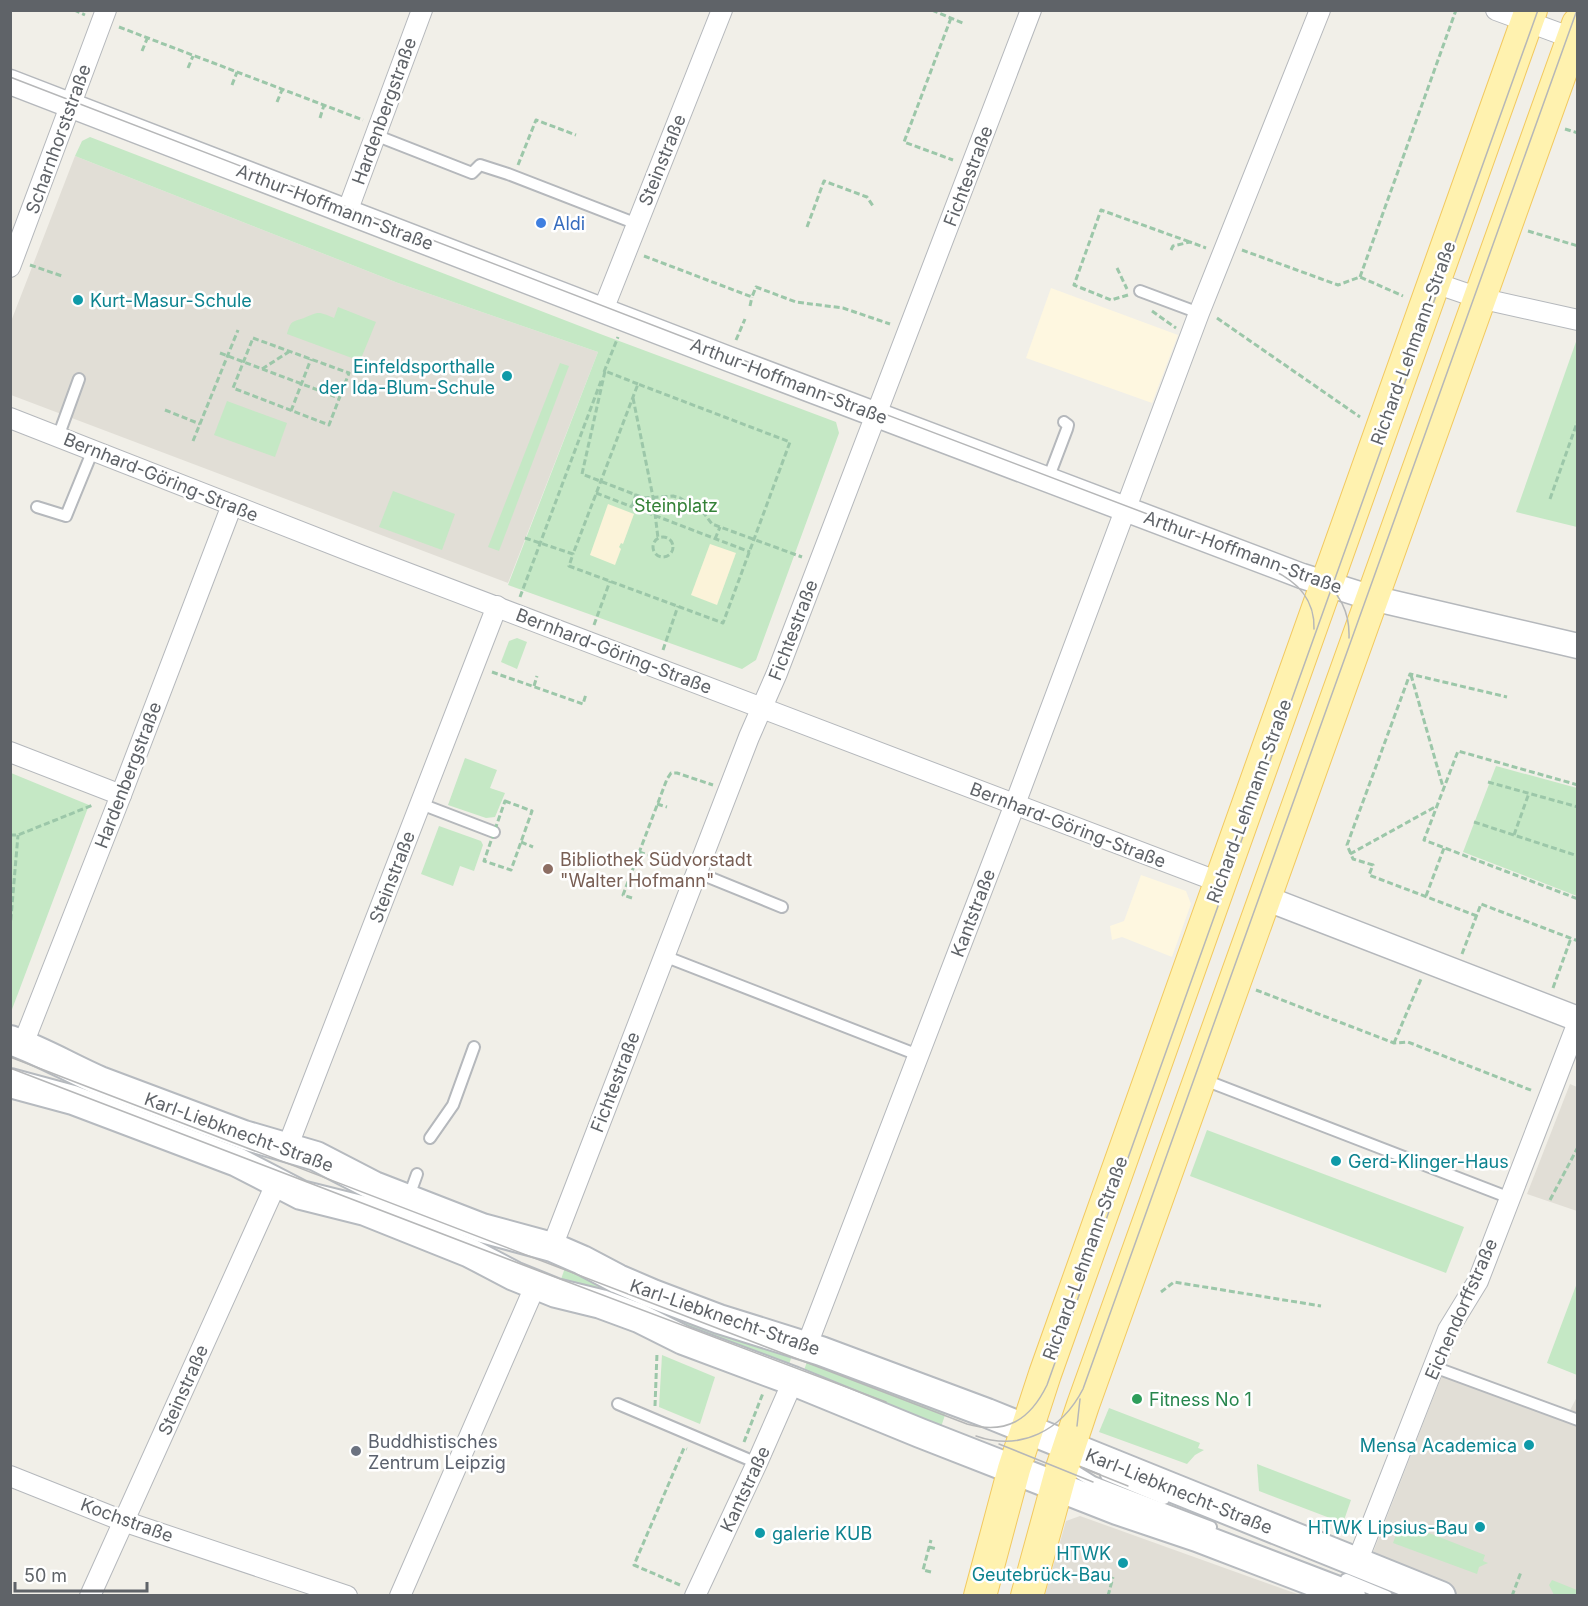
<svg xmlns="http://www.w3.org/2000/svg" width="1588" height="1606" font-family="Inter,sans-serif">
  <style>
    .commercial { fill: #fef7e0 }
    .education { fill: #e1ded6 }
    .green { fill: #c5e8c5 }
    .sand { fill: #fbf3d9 }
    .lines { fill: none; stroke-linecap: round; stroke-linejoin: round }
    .service-casing { stroke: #b5b8bc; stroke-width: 14 }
    .minor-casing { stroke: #b5b8bc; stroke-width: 22 }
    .tertiary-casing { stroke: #b5b8bc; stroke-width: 27 }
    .secondary-casing { stroke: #b6babf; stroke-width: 32 }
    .primary-casing { stroke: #f2c960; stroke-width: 34 }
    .path { stroke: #9cc7a9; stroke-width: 3; stroke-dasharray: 6 3; stroke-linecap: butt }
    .service { stroke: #fff; stroke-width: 10 }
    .minor { stroke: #fff; stroke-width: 20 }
    .tertiary { stroke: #fff; stroke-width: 24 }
    .secondary { stroke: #fff; stroke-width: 28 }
    .primary { stroke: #fff2af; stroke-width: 32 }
    .tram { stroke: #b6b7b8; stroke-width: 1.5 }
    .shop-dot { fill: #3f7fe0; stroke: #fff; stroke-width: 2 }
    .culture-dot { fill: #0f9aa8; stroke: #fff; stroke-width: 2 }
    .education-dot { fill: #8d6e63; stroke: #fff; stroke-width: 2 }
    .leisure-dot { fill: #2e9e5b; stroke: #fff; stroke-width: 2 }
    .worship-dot { fill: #6b7280; stroke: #fff; stroke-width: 2 }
    .labels { text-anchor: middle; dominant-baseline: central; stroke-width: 5; stroke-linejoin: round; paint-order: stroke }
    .street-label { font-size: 18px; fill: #5f6368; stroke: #fff }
    .shop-label { font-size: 18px; fill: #366cbe; stroke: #fff; text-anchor: start }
    .culture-label { font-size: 18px; fill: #0d838f; stroke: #fff; text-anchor: end }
    .park-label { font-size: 18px; fill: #348238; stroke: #fff }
    .education-label { font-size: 18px; fill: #785e54; stroke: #fff; text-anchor: start }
    .leisure-label { font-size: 18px; fill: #27864d; stroke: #fff; text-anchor: start }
    .worship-label { font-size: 18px; fill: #5b616d; stroke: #fff; text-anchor: start }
  </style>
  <rect width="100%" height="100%" fill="#f1efe8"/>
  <g class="commercial">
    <polygon points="1051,288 1178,335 1152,403 1026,358"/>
    <polygon points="1141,875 1186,891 1191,904 1172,957 1122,937 1112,940 1110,926 1124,921"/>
  </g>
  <g class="education">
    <polygon points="75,156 398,283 598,352 508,583 11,395 10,324"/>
    <polygon points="1570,1084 1577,1087 1577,1211 1527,1194"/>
    <polygon points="1446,1365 1569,1412 1577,1397 1577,1595 1356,1596"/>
    <polygon points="1080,1516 1300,1595 1045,1595 1066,1521"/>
  </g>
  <g class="green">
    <polygon points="90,137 603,335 836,422 839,433 756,660 742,669 508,585 598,352 398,283 75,156 82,141"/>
    <path d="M 338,307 L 376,322 L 360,361 L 287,334 C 291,320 292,322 304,318 C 319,312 317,311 334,318 Z"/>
    <polygon points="1577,339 1578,527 1577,527 1516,512"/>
    <polygon points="560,363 569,366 499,551 488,547"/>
    <polygon points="227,401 287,423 275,457 214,435"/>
    <polygon points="393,491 455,514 442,550 379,527"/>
    <polygon points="517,638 527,642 517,669 501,662 509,641"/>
    <polygon points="465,758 497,770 490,788 505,793 495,817 486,818 448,805"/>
    <polygon points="1496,766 1577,788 1577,896 1463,852"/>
    <polygon points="11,773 89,805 11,1012 10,1012"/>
    <polygon points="439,826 481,841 483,845 474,871 460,866 453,886 421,874"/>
    <polygon points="1207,1130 1464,1227 1446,1273 1190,1176"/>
    <polygon points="568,1259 793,1353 788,1367 558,1288"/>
    <polygon points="1577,1283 1577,1375 1547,1363"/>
    <polygon points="662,1355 715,1377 700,1424 659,1407"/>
    <polygon points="808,1359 946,1412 941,1427 803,1373"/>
    <polygon points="1109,1408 1200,1443 1198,1448 1204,1450 1195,1455 1187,1464 1099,1432"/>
    <polygon points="1257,1464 1351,1500 1343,1523 1259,1491"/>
    <polygon points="1401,1522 1485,1555 1483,1561 1488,1563 1479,1567 1477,1574 1393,1543"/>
    <polygon points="1552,1580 1577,1590 1577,1595 1554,1595 1549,1585"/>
  </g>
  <g class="sand">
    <polygon points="608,504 634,514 623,544 621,543 619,547 621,549 615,565 590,555"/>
    <polygon points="710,544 736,553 717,605 691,595"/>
  </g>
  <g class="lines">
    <defs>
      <g id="service">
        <polyline points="375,135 472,173 480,165 508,174 637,224"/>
        <polyline points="1140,291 1199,313"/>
        <polyline points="58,437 79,379"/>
        <polyline points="1048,479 1067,429 1068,425 1064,422"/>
        <polyline points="37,507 66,516 93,450"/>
        <polyline points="421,804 494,832"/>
        <polyline points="696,872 782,907"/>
        <polyline points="664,956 918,1055"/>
        <polyline points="1202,1079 1510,1198"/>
        <polyline points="430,1138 453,1105 474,1047"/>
        <polyline points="408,1199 417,1174"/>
        <polyline points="1434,1367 1578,1420"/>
        <polyline points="618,1404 757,1463"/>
        <polyline points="1067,1463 1077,1472 1093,1482 1211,1527"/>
        <polyline points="1106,1475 1164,1499"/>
        <polyline points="1346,1579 1387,1596"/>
      </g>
      <g id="minor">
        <polyline points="1496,10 1572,38"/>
        <polyline points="347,212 422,10"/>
        <polyline points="10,267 106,10"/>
        <polyline points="1435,283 1479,298 1578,320"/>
        <polyline points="603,310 722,10"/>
        <polyline points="10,418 360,555 1219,882"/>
        <polyline points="10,752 121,795"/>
        <polyline points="23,1044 121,795 232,505"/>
        <polyline points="287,1148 497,606"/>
        <polyline points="552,1247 749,737 777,673 1031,10"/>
        <polyline points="807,1345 1015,804 1199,313 1320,10"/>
        <polyline points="10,1476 123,1521 347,1596"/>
        <polyline points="1357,1562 1448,1330 1478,1281 1578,1022"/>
        <polyline points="90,1596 276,1184"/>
        <polyline points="400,1596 536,1284"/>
        <polyline points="695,1596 757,1463 793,1381"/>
      </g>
      <g id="tertiary">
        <polyline points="10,82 729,359 1302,576 1372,598 1578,646"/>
        <polyline points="1265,898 1578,1019"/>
      </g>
      <g id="secondary">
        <path d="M 10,1040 C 42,1051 70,1068 100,1081 L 244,1135 L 316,1156 L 374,1186 L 482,1228 L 552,1247 L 582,1260 L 618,1279 L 653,1294 L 719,1319 L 821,1351 L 987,1413 L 1441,1596"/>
        <polyline points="10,1083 73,1100 237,1162 301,1195 365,1211 470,1253 514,1276 556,1293 601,1304 639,1318 683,1340 793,1381 920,1433 1117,1510 1197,1537 1351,1596"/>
      </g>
      <g id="primary">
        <polyline points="980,1596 1014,1469 1045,1374 1531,10"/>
        <polyline points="1027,1596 1062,1468 1083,1405 1578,24"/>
      </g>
    </defs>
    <use href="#service" class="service-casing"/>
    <use href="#minor" class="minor-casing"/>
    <use href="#tertiary" class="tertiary-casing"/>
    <use href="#secondary" class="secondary-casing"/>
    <use href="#primary" class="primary-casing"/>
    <g class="path">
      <polyline points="74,10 85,15"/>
      <polyline points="932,10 965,24"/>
      <polyline points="951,18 904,142 953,160"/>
      <polyline points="119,27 363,120"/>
      <polyline points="142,51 147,39"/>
      <polyline points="188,68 193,56"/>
      <polyline points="232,85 237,72"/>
      <polyline points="277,102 282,90"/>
      <polyline points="320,118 324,105"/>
      <polyline points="1565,129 1578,133"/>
      <polyline points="518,165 536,120 576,135"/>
      <polyline points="807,227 824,181 867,197 873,206"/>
      <polyline points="1528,231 1578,246"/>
      <polyline points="1171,250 1173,246 1190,242 1206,248"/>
      <polyline points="1242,250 1338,285 1360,277 1403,296"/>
      <polyline points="644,256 752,297 756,287 796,302 843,308 890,324"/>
      <polyline points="30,265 62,276"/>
      <polyline points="1117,268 1127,289"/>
      <polyline points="1360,277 1456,10"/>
      <polyline points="1128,295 1111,300 1074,285 1101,210 1190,242"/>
      <polyline points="750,306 752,297"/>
      <polyline points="1152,311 1176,328"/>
      <polyline points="1217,318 1360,417"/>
      <polygon points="253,338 349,373 329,425 233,388"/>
      <polyline points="736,340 745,319"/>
      <polyline points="220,353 339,398"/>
      <polyline points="262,369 290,351"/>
      <polyline points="604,372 618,337"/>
      <polyline points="638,384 605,371 582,474 644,498 673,496 680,498 703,512 712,524 802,557"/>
      <polyline points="633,398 653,497 658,538"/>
      <polyline points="165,410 200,424"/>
      <polyline points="291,411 311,359"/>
      <polyline points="193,441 238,330"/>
      <polyline points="596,493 750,552"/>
      <polyline points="1550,499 1578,420"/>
      <polyline points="632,507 636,494"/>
      <circle cx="663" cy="547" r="10"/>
      <polyline points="525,538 573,554 569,566 723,623 790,442 638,384 573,554"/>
      <polyline points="715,539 720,527"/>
      <polyline points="520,597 601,381"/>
      <polyline points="594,625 610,581"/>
      <polyline points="663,650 678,606"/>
      <polyline points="492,672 583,704 586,694"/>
      <polyline points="1411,675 1443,787"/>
      <polyline points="534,686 537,676"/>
      <polyline points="1488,782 1578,807"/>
      <polyline points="1578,785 1458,751 1424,840 1578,899"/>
      <polygon points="505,801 532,811 511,870 484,861"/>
      <polyline points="657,804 667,807"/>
      <polyline points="1474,822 1578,856"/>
      <polyline points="10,835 18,835 93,805"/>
      <polyline points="1514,835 1529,793"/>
      <polyline points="521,842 533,847"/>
      <polyline points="639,852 648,855"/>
      <polyline points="1350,854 1435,807"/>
      <polyline points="1426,896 1444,848"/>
      <polyline points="632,898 623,895 667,779 671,773 677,773 713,785"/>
      <polyline points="1477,916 1369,875 1373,865 1353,859 1347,845 1410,674 1507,697"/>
      <polyline points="10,929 18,835"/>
      <polyline points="1462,954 1481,904 1578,941"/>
      <polyline points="1553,988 1571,938"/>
      <polyline points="1256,990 1394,1043 1408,1042 1533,1091"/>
      <polyline points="1394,1043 1421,979"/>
      <polyline points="1550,1200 1578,1147"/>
      <polyline points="1161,1292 1174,1282 1321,1306"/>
      <polyline points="655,1406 657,1353"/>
      <polyline points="744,1442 763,1393"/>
      <polyline points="929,1547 937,1549"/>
      <polyline points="931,1572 923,1570 931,1540"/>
      <polyline points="680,1585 634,1565 684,1448 687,1449"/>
      <polyline points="1108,1596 1113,1577"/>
      <polyline points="1512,1596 1521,1572"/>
    </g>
    <use href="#service" class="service"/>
    <use href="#minor" class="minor"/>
    <use href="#tertiary" class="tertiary"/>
    <use href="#secondary" class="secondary"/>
    <use href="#primary" class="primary"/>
    <g class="tram">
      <path d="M 10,77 L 730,355 L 1318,579 C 1340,590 1350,614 1349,638"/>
      <path d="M 1272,570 C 1297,581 1315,600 1314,629"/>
      <path d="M 10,1057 L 967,1424 C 1006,1435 1030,1420 1047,1385 L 1538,10"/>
      <polyline points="10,1068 539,1271 886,1402"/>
      <polyline points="1077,1426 1080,1399"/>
      <path d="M 976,1436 C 1021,1452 1062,1430 1083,1389 L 1577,10"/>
      <polyline points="999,1444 1093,1482"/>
      <polyline points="1083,1468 1128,1486"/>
    </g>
  </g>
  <circle class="shop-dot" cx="541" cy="223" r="6"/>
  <g class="culture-dot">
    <circle cx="78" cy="300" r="6"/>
    <circle cx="507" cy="376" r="6"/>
    <circle cx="1336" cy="1161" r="6"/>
    <circle cx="1529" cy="1445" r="6"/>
    <circle cx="1480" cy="1527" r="6"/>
    <circle cx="760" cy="1533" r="6"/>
    <circle cx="1123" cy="1563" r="6"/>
  </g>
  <circle class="education-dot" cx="548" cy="869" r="6"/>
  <circle class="leisure-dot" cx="1137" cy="1399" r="6"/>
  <circle class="worship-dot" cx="356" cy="1451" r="6"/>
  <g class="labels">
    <g class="street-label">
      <text transform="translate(384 111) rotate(-70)">Hardenbergstraße</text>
      <text transform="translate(58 139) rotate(-70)">Scharnhorststraße</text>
      <text transform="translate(662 160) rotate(-68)">Steinstraße</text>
      <text transform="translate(968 176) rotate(-69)">Fichtestraße</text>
      <text transform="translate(335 207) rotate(21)">Arthur-Hoffmann-Straße</text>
      <text transform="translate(1413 343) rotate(-70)">Richard-Lehmann-Straße</text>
      <text transform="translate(789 381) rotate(21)">Arthur-Hoffmann-Straße</text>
      <text transform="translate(161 477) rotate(22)">Bernhard-Göring-Straße</text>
      <text transform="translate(1243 552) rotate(20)">Arthur-Hoffmann-Straße</text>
      <text transform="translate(793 630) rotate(-69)">Fichtestraße</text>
      <text transform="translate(614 651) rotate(21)">Bernhard-Göring-Straße</text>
      <text transform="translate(128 775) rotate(-69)">Hardenbergstraße</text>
      <text transform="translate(1249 801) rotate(-70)">Richard-Lehmann-Straße</text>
      <text transform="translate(1068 825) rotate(21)">Bernhard-Göring-Straße</text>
      <text transform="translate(392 877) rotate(-69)">Steinstraße</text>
      <text transform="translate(973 913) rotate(-69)">Kantstraße</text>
      <text transform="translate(615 1082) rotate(-69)">Fichtestraße</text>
      <text transform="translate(239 1132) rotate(20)">Karl-Liebknecht-Straße</text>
      <text transform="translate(1085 1258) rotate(-70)">Richard-Lehmann-Straße</text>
      <text transform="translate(1461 1309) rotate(-66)">Eichendorffstraße</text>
      <text transform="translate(725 1317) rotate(19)">Karl-Liebknecht-Straße</text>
      <text transform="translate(183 1390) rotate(-66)">Steinstraße</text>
      <text transform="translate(745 1489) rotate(-65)">Kantstraße</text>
      <text transform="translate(1179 1491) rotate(22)">Karl-Liebknecht-Straße</text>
      <text transform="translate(127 1520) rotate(20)">Kochstraße</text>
    </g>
    <g class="shop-label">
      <text x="553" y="223">Aldi</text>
    </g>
    <g class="culture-label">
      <text x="90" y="300" text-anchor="start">Kurt-Masur-Schule</text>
      <text x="495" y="366">Einfeldsporthalle<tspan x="495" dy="21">der Ida-Blum-Schule</tspan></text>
      <text x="1348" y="1161" text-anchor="start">Gerd-Klinger-Haus</text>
      <text x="1517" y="1445">Mensa Academica</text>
      <text x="1468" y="1527">HTWK Lipsius-Bau</text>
      <text x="772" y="1533" text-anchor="start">galerie KUB</text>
      <text x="1111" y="1553">HTWK<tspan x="1111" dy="21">Geutebrück-Bau</tspan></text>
    </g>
    <g class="park-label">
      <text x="676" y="505">Steinplatz</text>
    </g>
    <g class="education-label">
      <text x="560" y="859">Bibliothek Südvorstadt<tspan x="560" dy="21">"Walter Hofmann"</tspan></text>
    </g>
    <g class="leisure-label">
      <text x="1149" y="1399">Fitness No 1</text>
    </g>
    <g class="worship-label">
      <text x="368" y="1441">Buddhistisches<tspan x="368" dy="21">Zentrum Leipzig</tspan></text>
    </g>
  </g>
  <rect width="1588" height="1606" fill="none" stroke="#5f6368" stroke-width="24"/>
  <path d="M15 1582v9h132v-9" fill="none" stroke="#5f6368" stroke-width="3"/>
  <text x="24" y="1582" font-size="18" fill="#5f6368" stroke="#ffffff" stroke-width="4.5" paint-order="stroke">50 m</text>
</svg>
